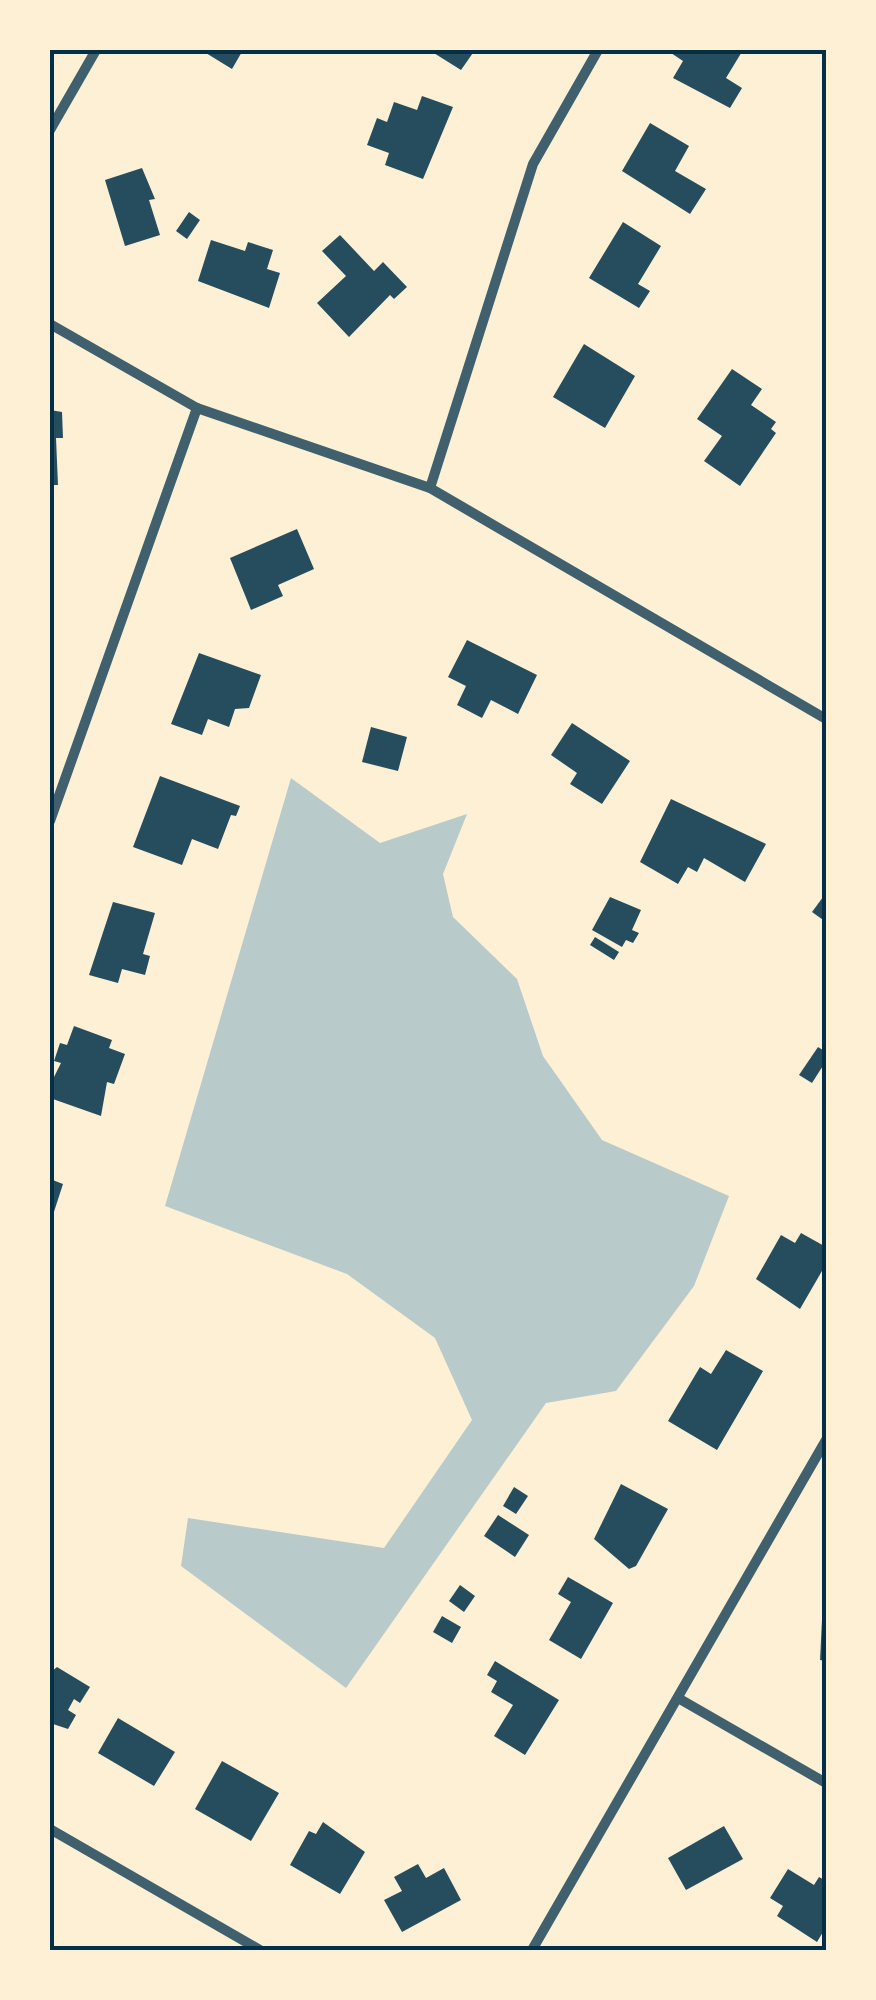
<svg xmlns="http://www.w3.org/2000/svg" width="876" height="2000" font-family="'Libre Baskerville',serif">
  <style>
    .green { fill: #b9caca }
    .building { fill: #264d5e }
    .lines { fill: none; stroke-linecap: round; stroke-linejoin: round }
    .minor { stroke: #3f606c; stroke-width: 10 }
    .neatline { fill: none; stroke: #003049; stroke-width: 4 }
  </style>
  <rect width="100%" height="100%" fill="#fdf0d5"/>
  <polygon class="green" points="291,778 380,843 467,814 443,874 453,917 517,979 543,1056 602,1140 729,1196 694,1286 616,1391 546,1403 346,1688 181,1566 188,1518 384,1548 472,1420 435,1338 347,1274 165,1206"/>
  <g class="building">
    <polygon points="201,50 243,50 232,69"/>
    <polygon points="429,50 475,50 461,70"/>
    <polygon points="673,50 743,50 726,78 742,88 730,108 673,78 683,61 671,53"/>
    <polygon points="422,96 453,107 423,179 385,165 389,153 367,145 377,118 387,122 394,102 417,110"/>
    <polygon points="650,123 689,146 675,171 706,189 690,214 622,171"/>
    <polygon points="142,168 155,199 149,200 160,235 125,246 105,180"/>
    <polygon points="189,212 200,220 187,239 176,231"/>
    <polygon points="623,222 661,246 638,284 650,291 639,308 589,278"/>
    <polygon points="340,235 374,271 383,262 407,287 394,299 390,295 349,337 317,303 346,276 322,251"/>
    <polygon points="211,240 245,251 248,242 273,250 267,269 280,273 269,308 198,281"/>
    <polygon points="584,344 635,376 605,428 553,397"/>
    <polygon points="732,369 762,389 751,405 776,422 771,429 776,433 740,486 704,461 722,436 697,419"/>
    <polygon points="50,410 62,412 63,438 56,438 58,485 50,485"/>
    <polygon points="297,529 314,569 278,585 283,596 251,610 230,558"/>
    <polygon points="467,640 537,675 518,714 491,700 482,718 457,705 466,686 448,677"/>
    <polygon points="199,653 261,675 249,708 235,709 229,727 208,719 202,735 171,724"/>
    <polygon points="572,723 630,761 602,804 570,784 577,773 551,755"/>
    <polygon points="371,727 407,737 398,771 362,762"/>
    <polygon points="160,776 240,806 236,816 231,815 218,849 192,839 182,865 133,847"/>
    <polygon points="671,799 766,844 745,882 704,858 697,872 688,867 678,884 640,862"/>
    <polygon points="826,893 826,922 812,912"/>
    <polygon points="610,897 641,910 632,930 639,933 633,943 626,940 622,947 592,930"/>
    <polygon points="113,902 155,913 143,954 150,956 145,975 122,969 118,983 89,975"/>
    <polygon points="595,937 619,952 614,960 590,945"/>
    <polygon points="74,1026 112,1040 109,1048 125,1054 114,1084 107,1082 101,1116 50,1098 50,1085 61,1063 54,1061 60,1043 67,1045"/>
    <polygon points="818,1047 826,1052 826,1061 812,1083 799,1075"/>
    <polygon points="50,1179 63,1184 51,1221 50,1221"/>
    <polygon points="801,1233 826,1247 826,1264 800,1309 756,1279 781,1235 795,1243"/>
    <polygon points="726,1350 763,1371 717,1450 668,1421 700,1367 711,1374"/>
    <polygon points="621,1484 668,1509 636,1566 629,1569 594,1539"/>
    <polygon points="514,1487 528,1496 516,1514 503,1506"/>
    <polygon points="498,1515 529,1535 515,1557 484,1536"/>
    <polygon points="568,1577 613,1603 581,1659 549,1640 571,1602 558,1594"/>
    <polygon points="460,1585 475,1596 464,1612 449,1601"/>
    <polygon points="823,1600 826,1600 826,1661 820,1660"/>
    <polygon points="442,1616 461,1627 452,1643 433,1632"/>
    <polygon points="495,1661 559,1700 525,1755 494,1736 513,1705 491,1692 497,1681 487,1675"/>
    <polygon points="57,1667 90,1687 80,1703 74,1699 68,1710 76,1715 68,1729 50,1723 50,1673"/>
    <polygon points="118,1718 175,1752 154,1786 98,1753"/>
    <polygon points="222,1761 279,1793 251,1841 195,1809"/>
    <polygon points="323,1822 365,1852 340,1894 290,1865 309,1831 316,1834"/>
    <polygon points="724,1826 743,1859 686,1890 668,1858"/>
    <polygon points="418,1864 426,1878 444,1868 461,1900 402,1932 384,1900 402,1891 394,1877"/>
    <polygon points="788,1869 814,1885 819,1877 826,1881 826,1927 817,1942 777,1916 783,1906 770,1898"/>
  </g>
  <g class="lines">
    <g class="minor">
      <polyline points="50,130 96,50"/>
      <polyline points="50,324 197,408 430,488 826,719"/>
      <polyline points="430,488 533,164 598,50"/>
      <polyline points="50,821 197,408"/>
      <polyline points="678,1698 826,1783"/>
      <polyline points="50,1829 260,1950"/>
      <polyline points="532,1950 826,1440"/>
    </g>
  </g>
  <rect width="876" height="2000" fill="none" stroke="#fdf0d5" stroke-width="105"/>
  <rect x="52" y="52" width="772" height="1896" class="neatline"/>
</svg>
